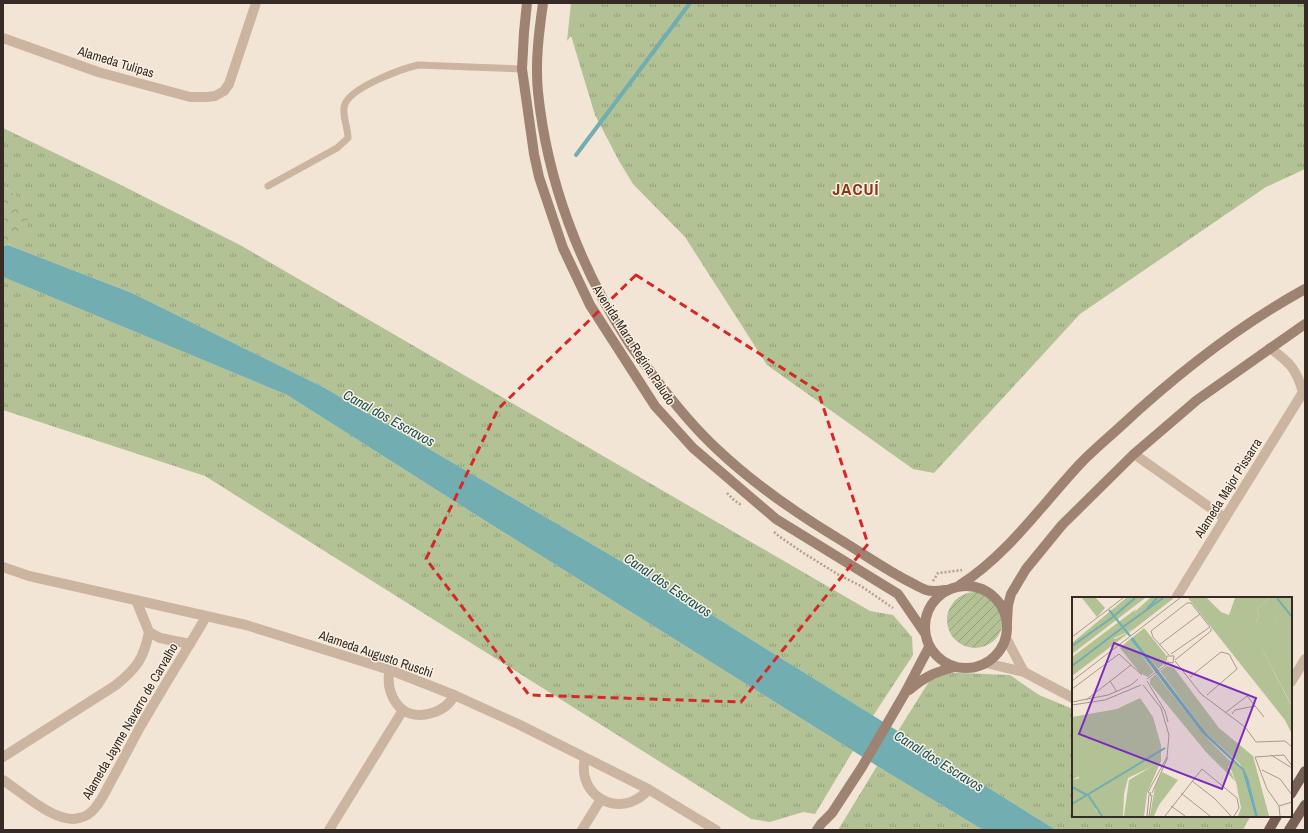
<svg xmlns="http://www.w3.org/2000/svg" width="1308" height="833" font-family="'Archivo Narrow',sans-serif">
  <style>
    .grass { fill: url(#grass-tufts) }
    .forest { fill: url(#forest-crowns) }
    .garden { fill: url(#garden-furrows) }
    .pitch { fill: #b2c294 }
    .water { fill: #72adb2 }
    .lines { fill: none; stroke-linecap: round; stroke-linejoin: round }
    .stream { stroke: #72adb2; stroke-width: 4 }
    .path { stroke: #b79f8b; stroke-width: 2.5; stroke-dasharray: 2 2; stroke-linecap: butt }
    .lane { stroke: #cbb5a1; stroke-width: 7 }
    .street { stroke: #cbb5a1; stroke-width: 10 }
    .secondary { stroke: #9f8372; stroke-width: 10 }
    .primary { stroke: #786154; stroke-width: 10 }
    .marked { fill: none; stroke: #d62828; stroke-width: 3; stroke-dasharray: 8 5; stroke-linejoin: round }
    .labels { text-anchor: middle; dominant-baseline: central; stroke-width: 3; stroke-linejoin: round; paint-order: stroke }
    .street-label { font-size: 13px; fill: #352a24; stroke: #faf0e1 }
    .water-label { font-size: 14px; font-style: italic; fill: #175359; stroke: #faf0e1 }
    .district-label { font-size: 17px; font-weight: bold; letter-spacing: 1px; fill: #8a3517; stroke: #faf0e1 }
    .inset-river { fill: none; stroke: #72adb2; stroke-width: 2 }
    .inset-road { fill: none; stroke: #a79a8e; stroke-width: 1 }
    .view { fill: #7b2cbf; fill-opacity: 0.15; stroke: #7b2cbf; stroke-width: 2 }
    .inset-edge { fill: none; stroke: #352a24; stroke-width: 2 }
  </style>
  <defs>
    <pattern id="grass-tufts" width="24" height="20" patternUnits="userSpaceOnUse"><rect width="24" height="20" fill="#b2c294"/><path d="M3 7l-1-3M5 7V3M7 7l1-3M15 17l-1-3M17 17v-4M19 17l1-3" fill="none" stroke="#929e79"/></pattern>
    <pattern id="forest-crowns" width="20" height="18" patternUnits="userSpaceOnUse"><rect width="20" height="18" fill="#b2c294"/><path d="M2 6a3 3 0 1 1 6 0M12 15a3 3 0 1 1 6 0" fill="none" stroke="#929e79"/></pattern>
    <pattern id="garden-furrows" width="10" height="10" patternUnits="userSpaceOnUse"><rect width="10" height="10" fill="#b2c294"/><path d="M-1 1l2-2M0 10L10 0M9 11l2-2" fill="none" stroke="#929e79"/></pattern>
  </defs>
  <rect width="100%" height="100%" fill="#f3e5d5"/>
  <g class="grass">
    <polygon points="592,3 1305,3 1305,169 1266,187 1080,314 934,473 913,469 767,365 685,237 633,184 619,161 595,115 569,29"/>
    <polygon points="3,128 115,182 240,245 870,611 893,615 912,637 913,655 873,716 701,608 325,388 132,293 8,245 11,244 16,195 3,186"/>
    <polygon points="3,277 287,395 476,515 853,751 815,814 803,812 770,822 751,819 205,476 3,410"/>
    <polygon points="935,672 1010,675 1039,695 1073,709 1073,816 1250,817 1243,830 1056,830 898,731"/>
    <polygon points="877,766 890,774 983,830 838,830"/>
  </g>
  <polygon class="forest" points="3,186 16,195 28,216 26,232 11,244 3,246"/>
  <circle class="garden" cx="975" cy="620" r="28"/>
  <polygon class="pitch" points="571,3 597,3 567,41"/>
  <polygon class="water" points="8,245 132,293 325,388 701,608 1056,830 983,830 890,774 476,515 287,395 3,277 3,246"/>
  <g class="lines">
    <polyline class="stream" points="576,155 690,3"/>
    <g class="path">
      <polyline points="727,493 734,500 741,505"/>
      <polyline points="774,532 780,537 805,554 839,575 861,586 893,608"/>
      <polyline points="933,581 938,573 962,570"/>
    </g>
    <path class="lane" d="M 268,186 L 337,148 L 348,138 C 348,128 341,112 345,104 C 352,87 401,69 418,65 L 522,69"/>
    <g class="street">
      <polyline points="3,38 98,72 190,97 207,97 215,96 224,91 229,84 256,3"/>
      <path d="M 1270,348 C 1289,362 1297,369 1303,393"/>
      <polyline points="1134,454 1225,518"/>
      <polyline points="3,567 29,576 246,625 390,670 454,695 518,724 648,789 716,830"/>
      <polyline points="1176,598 1225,518 1305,389"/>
      <polyline points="136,600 149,632 160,638 190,644"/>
      <polyline points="1006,638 1024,672"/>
      <polyline points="986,663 1024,672 1073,698"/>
      <path d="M 390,670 C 386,683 391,701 403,710 C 419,721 447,712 454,695"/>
      <polyline points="1291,682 1305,659"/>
      <path d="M 3,757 L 116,685 C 137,668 144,658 149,632"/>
      <path d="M 585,759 C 578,787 603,811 631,802 C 638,799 644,796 648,789"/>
      <path d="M 3,780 C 21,792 57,825 79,818 C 85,817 91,813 95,808 C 100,802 105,793 109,785 C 119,767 129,748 139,729 C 161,691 184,654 206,617"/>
      <polyline points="329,830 403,710"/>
      <polyline points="582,830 601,799"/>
    </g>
    <g class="secondary">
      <polyline points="527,3 524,32 522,69 534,154 539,177 563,248 590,305 655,406 693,448 776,519 898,594 924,632"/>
      <path d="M 543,3 C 539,32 535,62 538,92 C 547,181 580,268 629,343 C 636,354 645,364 652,374 C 672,401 693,427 718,450 C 755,485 796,513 839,539 C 862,553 885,569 908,581 C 914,584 920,588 926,590 C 932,592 939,591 945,590"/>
      <path d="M 960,585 C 1008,554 1040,507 1079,465 C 1092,451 1107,439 1121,426 C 1177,374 1238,326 1305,289"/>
      <circle cx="966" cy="627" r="41"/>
      <polyline points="1007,622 1008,605 1011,594 1026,569 1062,525 1134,454 1197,400 1305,324"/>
      <path d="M 909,690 C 925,677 934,672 955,667"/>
      <polyline points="817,830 821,824 832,813 862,767 905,693 929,647"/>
    </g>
    <g class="primary">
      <polyline points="1291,794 1305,771"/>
      <polyline points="1269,830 1277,816"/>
      <polyline points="1289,830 1305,805"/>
    </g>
  </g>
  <path class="marked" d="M 636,275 L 818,391 L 868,544 L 741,702 L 529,695 L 426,559 L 498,409 Z"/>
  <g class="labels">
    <g class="street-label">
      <text transform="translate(116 62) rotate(17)">Alameda Tulipas</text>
      <text transform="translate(634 345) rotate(57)">Avenida Mara Regina Paludo</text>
      <text transform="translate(1228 488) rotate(-58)">Alameda Major Pissarra</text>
      <text transform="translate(376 654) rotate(19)">Alameda Augusto Ruschi</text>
      <text transform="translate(130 721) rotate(-60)">Alameda Jayme Navarro de Carvalho</text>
    </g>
    <g class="water-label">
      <text transform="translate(389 418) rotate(29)">Canal dos Escravos</text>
      <text transform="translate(668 585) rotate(34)">Canal dos Escravos</text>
      <text transform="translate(939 761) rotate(32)">Canal dos Escravos</text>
    </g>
    <g class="district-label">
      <text x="856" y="188">JACUÍ</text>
    </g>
  </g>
  <g transform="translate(1072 597)">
    <rect width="220" height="220" fill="#f3e5d5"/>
    <path d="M 54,1 L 73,1 L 0,57 L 0,46 ZM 78,1 L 102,1 L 62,32 L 40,42 L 38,37 ZM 116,1 L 135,1 L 149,15 L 157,18 L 163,1 L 197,1 L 185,12 L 187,20 L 184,25 L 192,56 L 219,108 L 220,137 L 213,123 ZM 72,31 L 94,58 L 93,66 L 86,72 L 61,40 ZM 58,42 L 82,75 L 76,80 L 68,76 L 48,51 ZM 95,69 L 102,71 L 147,131 L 181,159 L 197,219 L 186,219 L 177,183 L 168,167 L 135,137 L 88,74 ZM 84,77 L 130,136 L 159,165 L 156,170 L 164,185 L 134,155 L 78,87 L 78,82 ZM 68,101 L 81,120 L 89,148 L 89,165 L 56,181 L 52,197 L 51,219 L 44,219 L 16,206 L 27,216 L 27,219 L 0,219 L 0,183 L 7,181 L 0,158 L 0,120 L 45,112 Z" fill="#b2c294"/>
    <path d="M 197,1 L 213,1 L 204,24 L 214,51 L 220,54 L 220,109 L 192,56 L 183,27 L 187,20 L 185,12 ZM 64,12 L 59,21 L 38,40 L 43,42 L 62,32 L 0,79 L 0,60 ZM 156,165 L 162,165 L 170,173 L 183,219 L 166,219 L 169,211 L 164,185 ZM 90,175 L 106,183 L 87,208 L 82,219 L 78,219 L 83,190 Z" fill="#b2c294"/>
    <path d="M 10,1 L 24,1 L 33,11 L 25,20 ZM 212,1 L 220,1 L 220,54 L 210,50 L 204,39 L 204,24 ZM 4,157 L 11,161 L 11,177 L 0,183 L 0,158 ZM 21,199 L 35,207 L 44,219 L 27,219 L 25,213 L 17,209 L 16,202 Z" fill="#b2c294"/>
    <path d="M 89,164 L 75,196 L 72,219 L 52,219 L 57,183 Z" fill="#b2c294"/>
    <path d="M 61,40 L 135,137 L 172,172 L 177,183 L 186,219 L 183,219 L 170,173 L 130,136 L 58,42 Z" fill="#72adb2"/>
    <path class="inset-river" d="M 205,1 L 220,20M 75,12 L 85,1M 37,13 L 58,39M 42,19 L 63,1M 51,30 L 91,1M 0,49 L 41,20M 0,69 L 50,31M 0,190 L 15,198M 16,198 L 30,219M 0,207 L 93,151"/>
    <path class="inset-road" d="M 0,40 L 51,1M 87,48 L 128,17M 99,57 L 138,30M 97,58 L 81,40 L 79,34 L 115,6 L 119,6 L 138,30M 103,63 L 139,34 L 139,31M 103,64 L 129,97 L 173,130 L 184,145 L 213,144 L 220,150M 93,68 L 95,59 L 102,59 L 101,66 L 95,65M 118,80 L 149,55 L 157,57 L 165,72 L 135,98M 75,82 L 94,68M 0,84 L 108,1M 38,84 L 45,95M 75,84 L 93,114 L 96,125M 71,88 L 89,111 L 97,138 L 95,160 L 76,195 L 79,199 L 78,195M 0,92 L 47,57 L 70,78M 14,103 L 59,68M 0,105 L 36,98 L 59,88 L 66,82M 0,108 L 33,103 L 69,88M 153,116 L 175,99 L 192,120M 160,117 L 163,113 L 183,109M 199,158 L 220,171M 190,173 L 208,182 L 220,198M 120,184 L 142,201 L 159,219M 80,196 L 96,160M 109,196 L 138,219M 99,209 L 113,219M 207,209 L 220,205M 75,219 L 77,198M 77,219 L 80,198M 93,219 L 130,172 L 165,201 L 167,211 L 162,219M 208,219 L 207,209 L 195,192 L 183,160 L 212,158 L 220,169"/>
    <path class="view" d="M 42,46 L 184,101 L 150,192 L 7,137 Z"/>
    <rect width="220" height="220" class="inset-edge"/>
  </g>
  <rect width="1308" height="833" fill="none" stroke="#352a24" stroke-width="8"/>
</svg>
